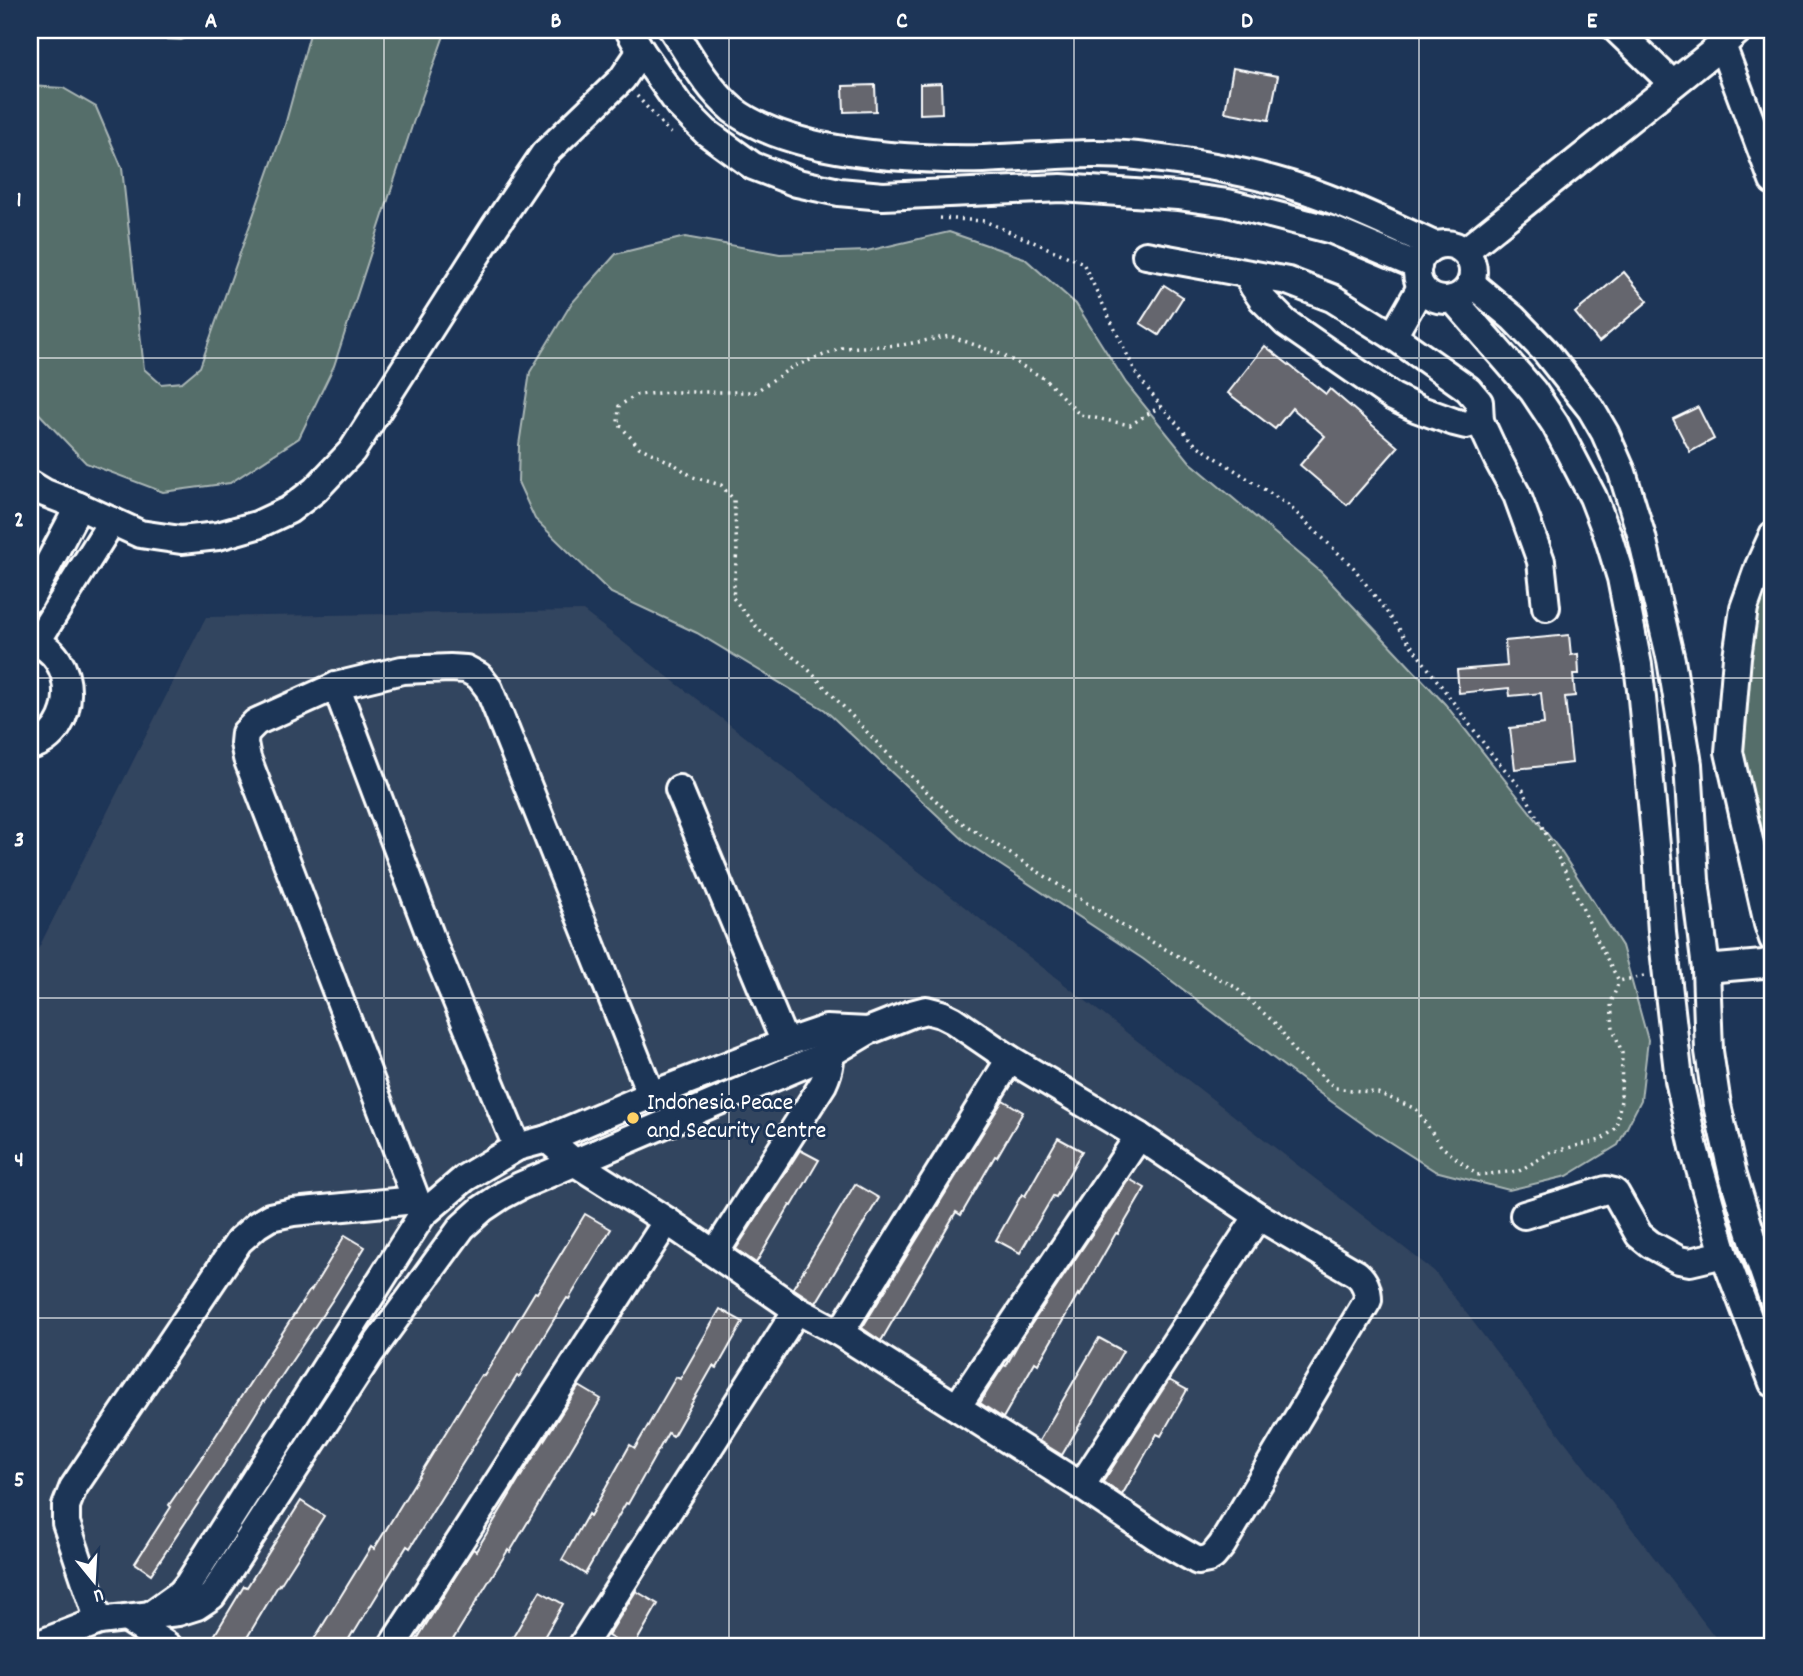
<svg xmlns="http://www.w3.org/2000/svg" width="1803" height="1676" font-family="Dekko,sans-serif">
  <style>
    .built { fill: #33445e }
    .green { fill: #546e6b; stroke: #aab6b5; stroke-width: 2 }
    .building { fill: #65666e; stroke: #fff; stroke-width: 2 }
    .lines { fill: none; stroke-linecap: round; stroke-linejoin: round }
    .minor-casing { stroke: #fff; stroke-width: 32 }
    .path { stroke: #fff; stroke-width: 3.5; stroke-dasharray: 2 5; stroke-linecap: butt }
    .minor { stroke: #1d3557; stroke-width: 26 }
    .grid { fill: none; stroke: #fff; stroke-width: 2; stroke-opacity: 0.55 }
    .poi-dot { fill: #ffd166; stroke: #1d3557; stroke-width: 2.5 }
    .labels { text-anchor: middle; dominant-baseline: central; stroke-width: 6; stroke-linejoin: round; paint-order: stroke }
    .poi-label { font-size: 24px; fill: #fff; stroke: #1d3557; text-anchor: start }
    .neatline { fill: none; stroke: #fff; stroke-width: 2.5 }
    .grid-label { font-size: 23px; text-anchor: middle; font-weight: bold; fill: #fff }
  </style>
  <rect width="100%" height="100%" fill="#1d3557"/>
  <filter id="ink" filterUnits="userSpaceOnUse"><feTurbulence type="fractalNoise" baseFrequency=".0143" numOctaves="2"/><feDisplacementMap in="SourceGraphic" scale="14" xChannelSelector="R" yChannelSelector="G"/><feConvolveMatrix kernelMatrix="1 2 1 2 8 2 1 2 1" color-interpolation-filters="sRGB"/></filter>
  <g filter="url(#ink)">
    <polygon class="built" points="583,611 1434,1271 1722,1646 30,1646 30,965 206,617"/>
    <g class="green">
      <polygon points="125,30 206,30 181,40 131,37"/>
      <polygon points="311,30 446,30 413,123 334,366 299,438 230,483 163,492 86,463 30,404 30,86 63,88 96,107 122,168 144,369 161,384 182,382 200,367 285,125"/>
      <polygon points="949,232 1024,258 1076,304 1126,383 1190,462 1321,572 1445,704 1560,850 1622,946 1648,1040 1641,1100 1618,1145 1567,1176 1509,1190 1435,1171 1377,1134 1318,1092 1143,959 967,843 825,710 697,633 611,593 535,519 518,482 519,445 530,372 571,304 616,254 685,237 780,254 867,251"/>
      <polygon points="1773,515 1773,959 1767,949 1740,862 1724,787 1717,715 1726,629"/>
    </g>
    <g class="building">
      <polygon points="1233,68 1278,76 1269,120 1225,112"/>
      <polygon points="941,83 942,113 920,114 920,84"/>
      <polygon points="875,85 876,111 844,112 843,86"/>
      <polygon points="1624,272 1648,301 1599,342 1575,313"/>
      <polygon points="1164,285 1183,297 1159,335 1140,323"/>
      <polygon points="1265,346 1326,394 1330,389 1398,447 1347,505 1300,465 1325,436 1292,408 1275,429 1228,393"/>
      <polygon points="1698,407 1714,439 1690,452 1673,419"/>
      <polygon points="1569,635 1571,655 1578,654 1579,674 1573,674 1575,696 1565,697 1572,763 1515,769 1510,728 1544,724 1541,693 1510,696 1509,688 1459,693 1457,670 1507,666 1505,641"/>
      <polygon points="1003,1100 1023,1112 997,1157 995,1156 961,1215 956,1212 881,1341 862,1328"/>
      <polygon points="1058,1138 1082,1151 1056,1197 1053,1196 1020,1253 996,1240 1022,1194 1025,1196"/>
      <polygon points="800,1150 819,1160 792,1206 790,1205 756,1263 736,1249"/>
      <polygon points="1129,1179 1145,1188 1118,1234 1116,1233 1080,1296 1078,1294 1038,1364 1035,1362 1003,1418 980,1403 991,1385 1004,1365 1006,1366 1018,1344"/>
      <polygon points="855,1184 879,1198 816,1303 793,1288"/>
      <polygon points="585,1214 611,1229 569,1299 567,1298 519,1377 517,1376 410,1548 407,1546 354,1633 353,1632 345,1646 310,1646 371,1547 374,1549 481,1375 484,1376 535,1292 537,1293"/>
      <polygon points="345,1235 365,1247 333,1299 265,1401 264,1400 221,1469 151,1574 135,1563 171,1507 169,1505 202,1457 310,1290 311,1291"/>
      <polygon points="720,1309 743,1322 717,1368 713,1366 673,1436 668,1433 628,1504 626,1503 585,1574 562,1560 588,1514 590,1516 630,1445 635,1448 676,1377 680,1379"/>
      <polygon points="1099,1338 1123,1351 1062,1455 1039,1441"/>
      <polygon points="1169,1380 1187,1390 1161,1436 1157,1434 1122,1495 1103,1482"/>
      <polygon points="579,1386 601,1399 510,1552 508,1550 449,1646 413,1646 455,1577 473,1549 476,1551 523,1473"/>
      <polygon points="301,1501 324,1516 280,1585 279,1584 242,1646 208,1646 244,1586 247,1587"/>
      <polygon points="540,1591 563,1604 539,1646 530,1646 513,1637"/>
      <polygon points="636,1591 658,1604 634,1646 626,1646 608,1636"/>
    </g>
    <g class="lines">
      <defs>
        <g id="minor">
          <polyline points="629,30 641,51 679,105 706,132 753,166 797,183 839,192 883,196 1061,188 1178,196 1228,203 1332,230 1418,266"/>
          <path d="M 673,30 C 691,58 707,88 733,110 C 757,129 791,139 821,146 C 874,157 929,160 984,159 C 1035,157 1086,151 1137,156 C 1182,161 1229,168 1273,180 C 1329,195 1382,221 1434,245"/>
          <polyline points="1617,30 1673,84"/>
          <polyline points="1722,45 1773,181"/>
          <circle cx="1445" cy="272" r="28"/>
          <polyline points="1465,251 1722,45 1739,30"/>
          <polyline points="1146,255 1288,281 1332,298 1393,336 1468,389 1479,402 1480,421 1498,460 1517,495 1541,561 1546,607"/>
          <polyline points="1247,274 1253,286 1262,299 1286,323 1393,397 1418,409 1454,422 1466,425 1480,421"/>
          <polyline points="1471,283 1513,318 1545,351 1591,409 1605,433 1622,472 1642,537 1671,660 1688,764 1695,880 1706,969 1709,1051 1717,1105 1733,1175 1756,1250 1773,1299"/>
          <polyline points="1453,299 1533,391 1555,424 1593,497 1608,536 1621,578 1638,665 1642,698 1658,867 1662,932 1679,1080 1694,1148 1724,1254 1773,1383"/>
          <polyline points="1393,336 1421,287"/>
          <polyline points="30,484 45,493 79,506 140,534 181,540 218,536 257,525 289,510 315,490 352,451 494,228 544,154 622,79 641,51"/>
          <polyline points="1773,535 1759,566 1744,608 1737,657 1729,752 1768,924 1773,939"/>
          <polyline points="30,599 79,506"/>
          <path d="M 30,641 C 80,652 79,734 30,746"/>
          <polyline points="36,643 112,521"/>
          <polyline points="336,686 436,951 517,1147"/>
          <polyline points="679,789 785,1043"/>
          <polyline points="1706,969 1763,964 1773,961"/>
          <polyline points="422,1215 247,758 244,743 245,733 256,722 336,686 402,670 450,668 466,669 479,676 489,689 651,1095"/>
          <polyline points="1524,1215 1606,1190 1614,1192 1616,1194 1639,1235 1650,1244 1679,1260 1690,1262 1724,1254"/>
          <path d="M 715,1253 L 823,1084 C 830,1069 832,1057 828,1041"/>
          <polyline points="840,1333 1010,1059"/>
          <polyline points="957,1407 1139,1136"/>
          <polyline points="1081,1486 1258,1216"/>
          <polyline points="153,1613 181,1593 189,1583 422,1215 465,1178 517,1147 547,1139 651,1095 785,1043 826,1029 868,1031"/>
          <polyline points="126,1618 168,1646"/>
          <polyline points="99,1621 66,1523 66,1506 73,1488 239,1241 257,1225 270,1217 293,1212 415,1200"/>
          <path d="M 34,1646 L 99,1621 L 178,1612 L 197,1606 L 212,1596 L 371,1352 L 462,1227 L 482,1209 L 503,1195 L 520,1186 L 831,1053 L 868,1031 L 911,1014 L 926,1010 L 941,1014 L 953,1020 L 1010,1059 L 1139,1136 L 1258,1216 L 1357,1274 C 1365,1281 1368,1289 1368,1300 L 1222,1545 L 1213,1556 L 1208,1559 L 1198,1561 L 1163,1541 L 1081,1486 L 840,1333 L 797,1310 L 667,1221 L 574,1162 L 547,1139"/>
          <polyline points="392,1646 667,1221"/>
          <polyline points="582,1646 797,1310"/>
        </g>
      </defs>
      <use href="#minor" class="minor-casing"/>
      <g class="path">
        <polyline points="637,96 668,131 675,136"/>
        <polyline points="940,218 984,221 1083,263 1137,375 1161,406 1195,444 1288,505 1354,568 1493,756 1523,790 1566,873 1600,946 1619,981 1644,976"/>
        <polyline points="1161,406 1130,425 1080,415 1045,379 1003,355 950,336 902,345 842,348 792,367 755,392 670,392 636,395 619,406 618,423 639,447 674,464 693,477 721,485 734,500 737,549 733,598 759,630 806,667 882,748 953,817 1121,925 1235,987 1278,1026 1295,1052 1335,1088 1378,1093 1416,1109 1441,1146 1477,1175 1519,1171 1551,1152 1601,1140 1616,1128 1621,1100 1622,1053 1613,1028 1611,1003 1619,981"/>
      </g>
      <use href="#minor" class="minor"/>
    </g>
  </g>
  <path class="grid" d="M 384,30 L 384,1646M 729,30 L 729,1646M 1074,30 L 1074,1646M 1419,30 L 1419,1646M 30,358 L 1773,358M 30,678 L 1773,678M 30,998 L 1773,998M 30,1318 L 1773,1318"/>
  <circle class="poi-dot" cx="633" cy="1118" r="7"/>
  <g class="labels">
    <g class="poi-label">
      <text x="647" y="1104">Indonesia Peace<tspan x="647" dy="28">and Security Centre</tspan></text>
    </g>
  </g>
  <rect width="1803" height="1676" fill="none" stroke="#1d3557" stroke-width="77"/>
  <g transform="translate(94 1581) rotate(162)" stroke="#1d3557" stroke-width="5" paint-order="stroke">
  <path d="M0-5L12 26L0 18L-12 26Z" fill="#ffffff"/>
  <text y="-10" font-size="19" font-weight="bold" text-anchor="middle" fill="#ffffff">U</text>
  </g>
  <rect x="38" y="38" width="1726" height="1600" class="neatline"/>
  <g class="grid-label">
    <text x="211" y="27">A</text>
    <text x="556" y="27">B</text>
    <text x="902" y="27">C</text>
    <text x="1247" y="27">D</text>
    <text x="1592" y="27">E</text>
    <text x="19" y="206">1</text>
    <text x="19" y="526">2</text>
    <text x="19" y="846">3</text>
    <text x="19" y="1166">4</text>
    <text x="19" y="1486">5</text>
  </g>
</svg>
